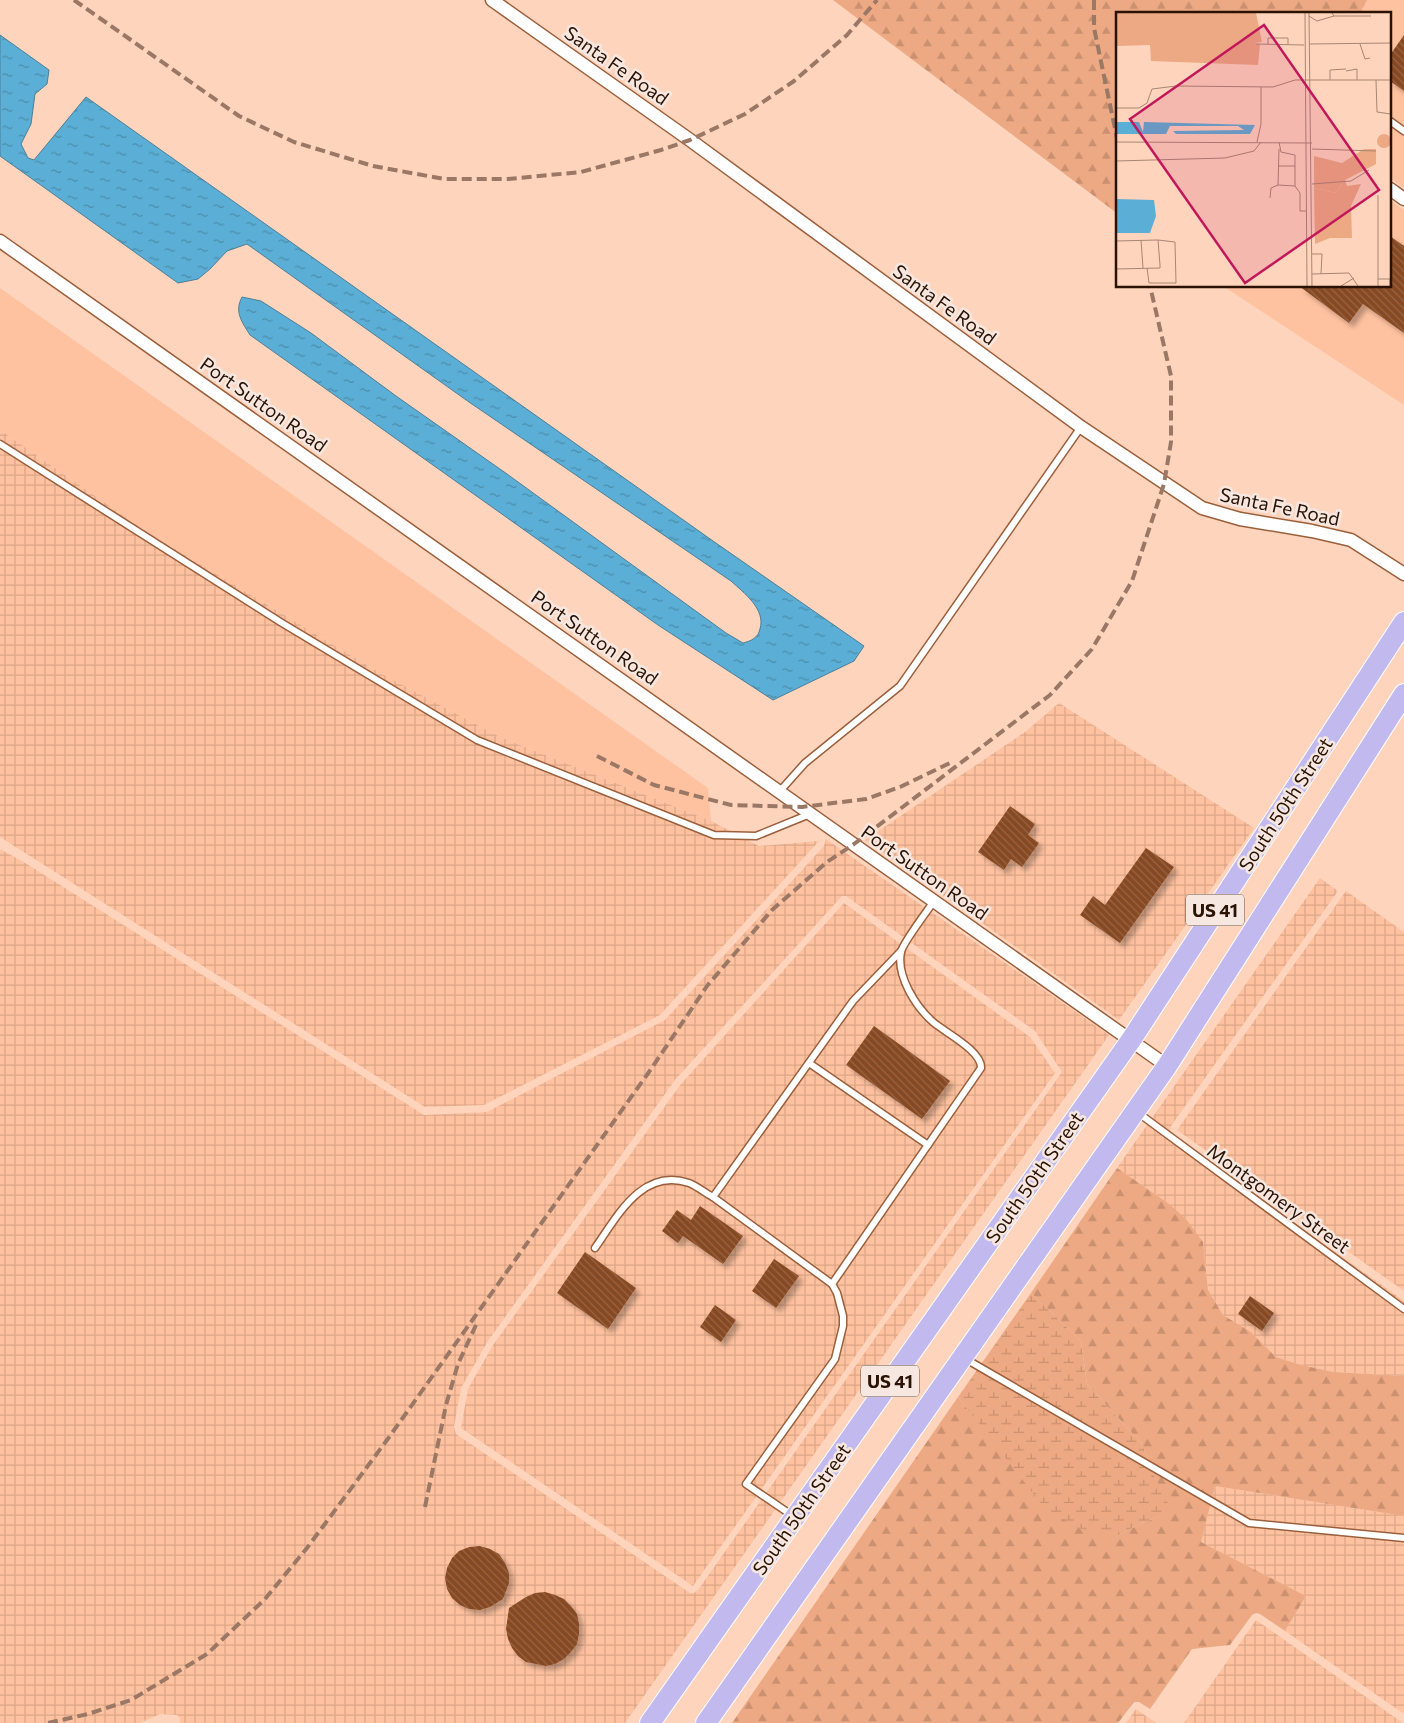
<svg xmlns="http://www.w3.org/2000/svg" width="1404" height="1723" font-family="Commissioner,sans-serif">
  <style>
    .built { fill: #ffc2a0 }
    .industrial { fill: url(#industrial-grid); fill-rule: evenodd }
    .forest { fill: url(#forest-firs) }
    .wetland { fill: url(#wetland-marsh) }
    .water { fill: url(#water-ripples); stroke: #4c7f96 }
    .building { fill: url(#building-back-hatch); filter: url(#shadow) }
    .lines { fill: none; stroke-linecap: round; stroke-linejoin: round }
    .service-casing { stroke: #9b5f3b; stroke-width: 9 }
    .minor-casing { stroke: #9b5f3b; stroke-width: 15 }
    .primary-casing { stroke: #fff; stroke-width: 22 }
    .service { stroke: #fff; stroke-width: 6 }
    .minor { stroke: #fff; stroke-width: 12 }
    .primary { stroke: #c2baee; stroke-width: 20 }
    .rail { stroke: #9a7865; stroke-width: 4; stroke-dasharray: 10 5; stroke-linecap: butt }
    .labels { text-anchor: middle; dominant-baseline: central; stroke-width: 5; stroke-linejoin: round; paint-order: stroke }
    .shield { fill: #f6e8e0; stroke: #675246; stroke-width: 1 }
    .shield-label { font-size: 18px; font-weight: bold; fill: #2a1204 }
    .street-label { font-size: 19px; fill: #2a1204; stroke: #f6e8e0 }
    .inset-road { fill: none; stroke: #a98673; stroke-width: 1 }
    .view { fill: #c2185b; fill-opacity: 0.15; stroke: #c2185b; stroke-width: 2.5 }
    .inset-edge { fill: none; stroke: #2a1204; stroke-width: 2.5 }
  </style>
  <defs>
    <pattern id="industrial-grid" width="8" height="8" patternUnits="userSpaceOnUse" patternTransform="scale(1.25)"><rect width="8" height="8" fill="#ffc2a0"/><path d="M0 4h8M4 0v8" fill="none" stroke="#dba688"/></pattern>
    <pattern id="forest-firs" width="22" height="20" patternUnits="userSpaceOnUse" patternTransform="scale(1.25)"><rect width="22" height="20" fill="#eca983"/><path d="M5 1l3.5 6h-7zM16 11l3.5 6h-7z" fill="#cb9070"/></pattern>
    <pattern id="wetland-marsh" width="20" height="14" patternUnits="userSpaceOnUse" patternTransform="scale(1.25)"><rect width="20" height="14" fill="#eca983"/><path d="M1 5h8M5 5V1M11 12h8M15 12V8" fill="none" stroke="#cb9070"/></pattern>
    <pattern id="water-ripples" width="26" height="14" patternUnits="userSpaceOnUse" patternTransform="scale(1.25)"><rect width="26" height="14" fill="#5baed5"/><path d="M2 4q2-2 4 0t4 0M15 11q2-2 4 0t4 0" fill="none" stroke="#4b8cab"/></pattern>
    <pattern id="building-back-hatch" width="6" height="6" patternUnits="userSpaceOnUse" patternTransform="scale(1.25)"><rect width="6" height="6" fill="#874922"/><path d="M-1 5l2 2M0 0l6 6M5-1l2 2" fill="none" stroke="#956546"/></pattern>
    <filter id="shadow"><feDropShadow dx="4.5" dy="4.5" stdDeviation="2.5" flood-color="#0004"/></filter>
  </defs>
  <rect width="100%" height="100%" fill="#fed4bd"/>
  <g class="built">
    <polygon points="1367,0 1404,0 1404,188 1390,178 1390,14 1360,14"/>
    <polygon points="1390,200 1404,210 1404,405 1223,286 1390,286"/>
    <polygon points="0,288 708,788 711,821 500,737 380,673 147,532 0,430"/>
  </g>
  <g class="industrial">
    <polygon points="0,430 147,532 380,673 500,737 711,821 759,846 819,841 660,1015 484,1105 425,1107 0,837"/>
    <polygon points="1059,703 1254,828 1119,1020 865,840 1025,732"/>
    <path d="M 826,839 L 1109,1035 L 625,1723 L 180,1723 L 180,1718 L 177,1715 L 160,1714 L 140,1723 L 0,1723 L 0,849 L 27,864 L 424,1115 L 487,1112 L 665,1020 L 824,846 ZM 842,896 L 846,896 L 1035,1031 L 1062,1072 L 698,1590 L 694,1593 L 690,1593 L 456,1434 L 454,1427 L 461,1388 L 488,1341 L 675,1080 Z"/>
    <polygon points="1320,878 1338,891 1171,1126 1170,1131 1172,1136 1404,1301 1404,1376 1334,1372 1301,1365 1276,1357 1251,1332 1223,1315 1208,1290 1203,1242 1168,1203 1117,1168"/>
    <polygon points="1346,891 1404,932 1404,1291 1177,1130"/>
    <polygon points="844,903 1030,1037 1055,1073 693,1586 461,1428 468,1389 493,1345 681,1084"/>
    <polygon points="1215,1486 1404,1516 1404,1714 1285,1631 1306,1596 1201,1542"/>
    <polygon points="1256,1620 1403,1723 1184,1723"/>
    <polygon points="1136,1709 1156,1723 1126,1723"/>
  </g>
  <g class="forest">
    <polygon points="833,0 1367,0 1360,14 1118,14 1118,214"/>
    <polygon points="1117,1168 1168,1203 1186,1219 1203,1242 1208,1290 1223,1315 1251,1332 1276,1357 1301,1365 1334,1372 1404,1376 1404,1516 1215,1486 1201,1542 1306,1596 1285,1631 1260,1614 1256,1613 1252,1615 1230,1645 1192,1649 1150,1709 1139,1702 1134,1702 1118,1723 732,1723 958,1397 989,1436 1113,1538 1142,1523 1171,1512 1153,1473 1142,1444 1087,1384 1081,1341 1031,1293"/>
  </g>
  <polygon class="wetland" points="1031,1293 1081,1341 1087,1384 1142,1444 1153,1473 1172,1512 1142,1523 1113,1538 1079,1528 1046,1510 958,1397"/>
  <path class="water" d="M 0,35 L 49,70 L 47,84 L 35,94 L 31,124 L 21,144 L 28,158 L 34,160 L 86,97 L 713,541 L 864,646 L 854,661 L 773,700 L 658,625 L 250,335 C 242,322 234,312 242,297 L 261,301 L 311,333 L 396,396 L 507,474 L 726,633 L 743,643 C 751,641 758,638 760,629 C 766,609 744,593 731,581 L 469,402 L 247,244 L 227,251 L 210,269 L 198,279 L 178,283 L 0,156 Z"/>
  <g class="building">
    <polygon points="1404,35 1404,91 1390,81 1390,55"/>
    <polygon points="1390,236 1404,246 1404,333 1363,304 1349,323 1299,286 1390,286"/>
    <polygon points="1010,806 1035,824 1028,835 1039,843 1022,867 1011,859 1004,870 978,852"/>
    <polygon points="1146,848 1174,867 1120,943 1080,915 1093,896 1105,905"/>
    <polygon points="874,1026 950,1081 922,1119 846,1065"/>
    <polygon points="700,1206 743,1236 723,1264 683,1236 678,1243 662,1231 677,1210 691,1220"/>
    <polygon points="585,1252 636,1288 608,1329 557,1293"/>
    <polygon points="774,1259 799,1276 776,1308 752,1291"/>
    <polygon points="1250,1296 1274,1313 1262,1331 1238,1314"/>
    <polygon points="715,1305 736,1320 721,1342 700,1327"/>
    <polygon points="480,1546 490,1549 499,1554 505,1563 509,1573 509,1583 503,1599 490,1607 480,1610 469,1609 460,1605 452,1598 447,1589 445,1578 447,1568 452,1558 459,1551 469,1547"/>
    <polygon points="545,1592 555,1595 564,1599 571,1606 577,1614 579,1624 579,1634 577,1644 571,1652 564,1659 555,1664 546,1666 526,1662 518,1656 512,1648 508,1639 506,1629 509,1608 526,1597 535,1593"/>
  </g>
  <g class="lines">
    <defs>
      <g id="service">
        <polyline points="1390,121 1404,131"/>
        <polyline points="0,444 282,623 477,740 714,835 756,836 810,814"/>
        <polyline points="780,791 805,763 900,686 1081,427"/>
        <polyline points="809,1063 928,1145"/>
        <polyline points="1137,1112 1404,1309"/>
        <path d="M 595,1248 C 617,1217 642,1167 689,1183 C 697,1186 705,1193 713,1197"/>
        <polyline points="832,1284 713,1197 853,1001 901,951"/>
        <polyline points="964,1358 1249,1523 1404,1538"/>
        <path d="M 793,1516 L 746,1484 L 835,1359 L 843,1326 L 843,1316 L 837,1293 L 832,1284 L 981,1068 C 982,1051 946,1033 933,1022 C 916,1007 896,976 901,952 C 902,944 928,910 934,901"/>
      </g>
      <g id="minor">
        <polyline points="492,0 690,140 1081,427 1202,508 1240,519 1312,531 1351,540 1404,574"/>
        <polyline points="1390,189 1404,199"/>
        <polyline points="0,241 1167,1066"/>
      </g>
      <g id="primary">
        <polyline points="650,1723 1131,1040 1404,622"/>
        <polyline points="706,1723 1167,1066 1404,694"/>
      </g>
    </defs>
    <use href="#service" class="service-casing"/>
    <use href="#minor" class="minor-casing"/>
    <use href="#primary" class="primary-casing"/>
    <use href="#service" class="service"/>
    <use href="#minor" class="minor"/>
    <use href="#primary" class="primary"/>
    <g class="rail">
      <polyline points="74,0 239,116 294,142 373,166 444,179 508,179 581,172 661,150 690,140 745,114 794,81 847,35 877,0"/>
      <polyline points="1094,0 1094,28 1118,143"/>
      <polyline points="597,756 654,785 731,805 802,807 866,799 900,787 954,761"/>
      <polyline points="425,1507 446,1405 458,1364 476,1325"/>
      <polyline points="48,1723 88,1714 131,1700 207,1654 265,1599 307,1548 387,1440 649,1072 707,986 772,910 827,862 854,844 1050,695 1092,649 1132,581 1164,484 1171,442 1171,376 1150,286"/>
    </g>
  </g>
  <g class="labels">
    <g class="shield">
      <rect x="1186" y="894.5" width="58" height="31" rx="4"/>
      <rect x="861" y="1365.5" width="58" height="31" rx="4"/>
    </g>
    <g class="shield-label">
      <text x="1215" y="910">US 41</text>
      <text x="890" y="1381">US 41</text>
    </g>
    <g class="street-label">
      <text transform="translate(617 65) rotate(35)">Santa Fe Road</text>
      <text transform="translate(945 304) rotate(36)">Santa Fe Road</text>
      <text transform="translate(264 404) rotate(35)">Port Sutton Road</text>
      <text transform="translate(1280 506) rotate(12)">Santa Fe Road</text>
      <text transform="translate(595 637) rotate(35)">Port Sutton Road</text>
      <text transform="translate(1285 804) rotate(-57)">South 50th Street</text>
      <text transform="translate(925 872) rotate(35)">Port Sutton Road</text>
      <text transform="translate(1034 1177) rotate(-55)">South 50th Street</text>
      <text transform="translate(1279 1198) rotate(36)">Montgomery Street</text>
      <text transform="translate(801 1509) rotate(-55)">South 50th Street</text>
    </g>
  </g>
  <g transform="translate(1116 12)">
    <rect width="275" height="275" fill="#fed4bd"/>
    <path d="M 1,1 L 140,1 L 146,30 L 139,31 L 144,33 L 142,53 L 35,49 L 34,33 L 0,34 ZM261 129a7 7 0 1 1 14 0a7 7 0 1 1-14 0ZM 248,137 L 260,137 L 260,152 L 229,168 L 231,174 L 245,172 L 235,194 L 236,226 L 214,226 L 199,232 L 198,176 L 219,181 L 226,173 L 198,161 L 198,144 L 226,151 Z" fill="#eca983"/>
    <path d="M 198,161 L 206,163 L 226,173 L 219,181 L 198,176 Z" fill="#eca983"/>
    <path d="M 0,110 L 23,110 L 27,120 L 28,110 L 139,113 L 134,122 L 60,122 L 57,119 L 128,118 L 122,114 L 54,114 L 50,122 L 0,122 ZM 0,187 L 38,188 L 40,204 L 34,221 L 0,221 Z" fill="#5baed5"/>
    <path class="inset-road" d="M 189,1 L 191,274M 193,1 L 196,274M 216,1 L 218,4 L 255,4M 193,4 L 201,9 L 218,4M 140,32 L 188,33M 152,32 L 152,26 L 172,26 L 172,32M 194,32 L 275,31M 244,32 L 249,47 L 254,46M 230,59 L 241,57 L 241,68M 214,68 L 214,58 L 230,57M 260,68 L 261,100 L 275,102M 0,96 L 23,96 L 31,91 L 36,77 L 60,74 L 157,75 L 179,68 L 275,68M 0,130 L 196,131M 141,130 L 145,112 L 145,75M 163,130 L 165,140 L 179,143 L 179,174 L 184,181 L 184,199 L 190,199M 163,137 L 162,173 L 179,174M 196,137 L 260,139M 0,149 L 109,146 L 138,139 L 145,130M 162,154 L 179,154M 196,172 L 235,169 L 253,158M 154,186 L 155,176 L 162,173M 25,228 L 27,256M 0,229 L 42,228 L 44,253 L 44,256 L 0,257M 196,242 L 206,242 L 205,262M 31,256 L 33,271 L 60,271 L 59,230 L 42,228M 196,262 L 233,261 L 242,274M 262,267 L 274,267 L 274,274M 225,274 L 238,266M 262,274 L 262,183"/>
    <path class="view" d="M 148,13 L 263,178 L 129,271 L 14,107 Z"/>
    <rect width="275" height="275" class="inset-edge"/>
  </g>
</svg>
